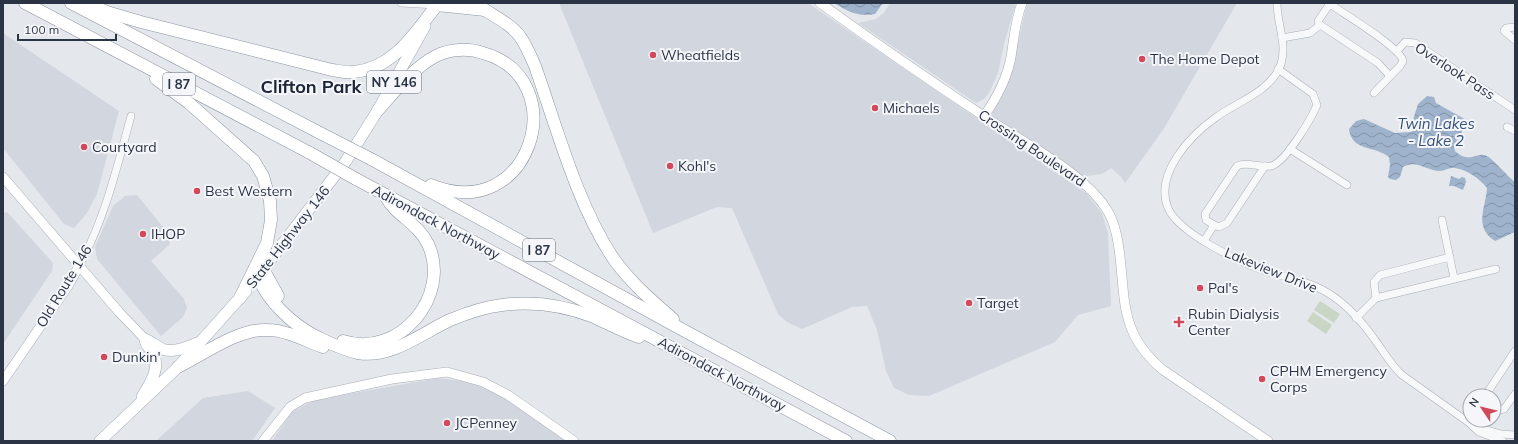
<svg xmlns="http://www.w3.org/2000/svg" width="1518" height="444" font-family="Mulish,sans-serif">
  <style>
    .built { fill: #d2d6de }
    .green { fill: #c9d6c5 }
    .water { fill: url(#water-waves) }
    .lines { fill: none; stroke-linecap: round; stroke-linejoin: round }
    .street-casing { stroke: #a9aeb7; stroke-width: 8 }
    .secondary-casing { stroke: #a9aeb7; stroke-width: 10 }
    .primary-casing { stroke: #a3abb8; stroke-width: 12 }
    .highway-casing { stroke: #8b94a3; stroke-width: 13 }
    .street { stroke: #f7f8fa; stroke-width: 7 }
    .secondary { stroke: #fff; stroke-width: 9 }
    .primary { stroke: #fff; stroke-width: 11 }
    .highway { stroke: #fff; stroke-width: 12 }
    .highway-bridge-casing { stroke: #8b94a3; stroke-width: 13; stroke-linecap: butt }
    .highway-bridge { stroke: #fff; stroke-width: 12 }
    .poi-dot { fill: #d1495b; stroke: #f4f6f9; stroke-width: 1.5 }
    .labels { text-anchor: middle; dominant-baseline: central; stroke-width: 4; stroke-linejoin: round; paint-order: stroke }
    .shield { fill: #f4f6f9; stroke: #676e7b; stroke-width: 1 }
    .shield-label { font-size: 13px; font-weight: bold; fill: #2b3445 }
    .poi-label { font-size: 14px; fill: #2b3445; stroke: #f4f6f9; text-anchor: start }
    .street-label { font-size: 14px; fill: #2b3445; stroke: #f4f6f9 }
    .water-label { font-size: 15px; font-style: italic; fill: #34527a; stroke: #f4f6f9 }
    .district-label { font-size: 18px; font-weight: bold; fill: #1d2536; stroke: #f4f6f9 }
  </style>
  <defs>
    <pattern id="water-waves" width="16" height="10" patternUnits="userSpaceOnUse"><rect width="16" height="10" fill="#9fb4cc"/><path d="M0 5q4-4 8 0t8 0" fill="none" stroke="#8293a7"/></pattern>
  </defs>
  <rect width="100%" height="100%" fill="#e4e7ec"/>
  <g class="built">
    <polygon points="559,3 808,3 1086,193 1102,213 1108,234 1111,306 1078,315 1055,342 929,396 909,395 894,388 886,371 877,330 867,306 852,307 802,329 787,322 778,314 732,208 717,207 653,233"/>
    <polygon points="890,3 1016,3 1004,44 998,73 989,93 984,99 976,103 858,23 876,19 884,13"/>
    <polygon points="1027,3 1237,3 1163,130 1125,183 1121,177 1111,168 1102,174 1087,176 1081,175 992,115 1016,52"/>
    <polygon points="3,33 119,111 97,194 87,213 74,228 64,224 3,148"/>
    <polygon points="137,195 167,232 170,244 151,261 184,299 187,308 183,317 161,336 97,259 95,247 113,206 125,196"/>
    <polygon points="7,212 53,263 52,271 3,344 3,213"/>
    <polygon points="439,378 470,382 505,398 567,441 272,441 292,412 314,400"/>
    <polygon points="248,391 275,408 252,441 156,441 203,398"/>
  </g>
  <g class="green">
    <polygon points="1320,301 1340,314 1334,323 1314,310"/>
    <polygon points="1313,312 1332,325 1326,334 1307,321"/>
  </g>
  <g class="water">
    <path d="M 834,3 L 883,3 L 875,14 C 858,17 849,12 834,3 Z"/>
    <path d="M 1427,96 L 1434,97 L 1436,103 L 1468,121 L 1454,146 L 1455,151 C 1470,165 1476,151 1487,156 C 1493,159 1508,177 1515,182 L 1515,232 L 1495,241 C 1473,227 1486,207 1487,188 C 1479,178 1467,170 1455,168 C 1450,167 1445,171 1440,171 C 1427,171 1416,159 1403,167 L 1400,177 L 1396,180 L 1390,179 L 1388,177 L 1390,165 L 1389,157 C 1374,145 1352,152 1349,129 L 1356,121 L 1364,119 L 1395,133 L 1411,132 L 1414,130 L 1411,126 L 1418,104 Z"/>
    <polygon points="1451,176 1459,179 1462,177 1465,178 1466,182 1463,190 1454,186 1449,186"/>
  </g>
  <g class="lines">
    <defs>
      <g id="street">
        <polyline points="401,3 437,5"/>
        <path d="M 1277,3 C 1277,25 1289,47 1279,69 C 1267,93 1235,103 1215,118 C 1190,136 1154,174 1168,208 C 1179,234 1242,263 1268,272 C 1289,278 1310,282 1328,293 C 1346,304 1363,323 1375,340 C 1384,352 1391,365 1402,375 L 1468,422 L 1479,432 L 1503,441"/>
        <polyline points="1515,27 1506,28 1504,31 1515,40"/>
        <polyline points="1282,38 1310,33 1320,25"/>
        <polyline points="1397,51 1405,42 1415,43 1515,110"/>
        <path d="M 1374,93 L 1400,66 L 1403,61 C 1401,48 1346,15 1333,6 L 1329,5 L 1318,21 L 1319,24 L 1378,63 L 1390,76"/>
        <polyline points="1507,127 1515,131"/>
        <polyline points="1290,149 1347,185"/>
        <polyline points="1442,220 1454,278"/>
        <path d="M 1214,225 L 1206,220 L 1205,214 L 1237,166 C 1247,161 1260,168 1271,166 C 1285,163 1311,119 1317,105 L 1313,94 L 1278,69"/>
        <polyline points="1204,241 1214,225 1219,227 1227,223 1265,166"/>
        <path d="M 79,266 C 105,219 117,167 131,116"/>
        <polyline points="1376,298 1374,282 1380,275 1450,257"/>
        <polyline points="1356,318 1376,298 1496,269"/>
        <polyline points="1485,396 1515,351"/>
        <polyline points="1494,407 1498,410 1504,409 1515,394"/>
        <polyline points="1473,426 1501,434 1515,435"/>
      </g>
      <g id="secondary">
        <path d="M 820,3 C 874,42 929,80 985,117 C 1021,141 1081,171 1105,207 C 1114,219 1117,234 1119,249 C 1126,301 1119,333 1163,370 L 1268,441"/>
        <path d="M 984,116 C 996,99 1007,79 1011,57 C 1014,39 1015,21 1022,3"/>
        <polyline points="3,177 119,312 145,339"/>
        <polyline points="3,381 68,286 79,266"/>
        <polyline points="263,441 290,407 305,398 392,379 447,372 483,382 508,395 574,441"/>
      </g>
      <g id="primary">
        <polyline points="258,276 346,161 378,110 425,26"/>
        <path d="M 142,397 C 149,385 160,370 154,356 C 151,349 146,347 145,339 C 152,342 156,346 162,349 C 174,354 189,346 200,342"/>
        <polyline points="100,441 178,367 246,291"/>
      </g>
      <g id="highway">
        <polyline points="25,3 310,153"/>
        <polyline points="71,3 322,134"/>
        <path d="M 85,3 L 110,13 L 141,22 L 332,70 C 339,71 347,73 354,72 C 394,68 414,34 437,5 L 485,10"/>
        <path d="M 479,6 C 493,16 512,24 521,38 C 527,47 531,57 535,66 C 557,128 577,204 613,258 C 630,282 651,300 673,319"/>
        <polyline points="156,79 189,103 254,161 263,176 270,201 271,220 267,243 240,298"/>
        <path d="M 378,110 C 395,91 413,68 436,56 C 449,49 469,48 483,53 C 575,79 531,226 431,185"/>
        <polyline points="371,159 694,336 890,441"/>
        <polyline points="356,179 846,441"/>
        <polyline points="263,269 278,296"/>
        <path d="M 258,277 C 268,301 290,322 313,335 C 328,342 342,350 358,353 C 391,359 422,333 450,320 C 467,313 485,307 502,305 C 533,301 566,306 594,317 C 609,324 624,332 639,337"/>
        <path d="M 343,341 C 399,359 452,296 428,244 C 418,223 396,216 386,197"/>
        <path d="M 178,367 C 204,354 239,328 268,330 C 286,330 306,341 323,347"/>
      </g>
    </defs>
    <use href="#street" class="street-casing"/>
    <use href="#secondary" class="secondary-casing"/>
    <use href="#primary" class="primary-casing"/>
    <use href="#highway" class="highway-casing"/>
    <use href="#street" class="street"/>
    <use href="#secondary" class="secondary"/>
    <use href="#primary" class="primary"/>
    <use href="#highway" class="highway"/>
    <defs>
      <g id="highway-bridge">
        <polyline points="322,134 371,159"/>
        <polyline points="310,153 356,179"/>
      </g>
    </defs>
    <use href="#highway-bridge" class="highway-bridge-casing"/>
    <use href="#highway-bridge" class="highway-bridge"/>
  </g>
  <g class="poi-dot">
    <circle cx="653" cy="55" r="4"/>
    <circle cx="1142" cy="59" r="4"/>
    <circle cx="875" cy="108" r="4"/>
    <circle cx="84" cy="147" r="4"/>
    <circle cx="670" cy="166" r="4"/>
    <circle cx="197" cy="191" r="4"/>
    <circle cx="143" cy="234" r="4"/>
    <circle cx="1200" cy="288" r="4"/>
    <circle cx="969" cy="303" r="4"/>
    <path d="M1177 316h4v4h4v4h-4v4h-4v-4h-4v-4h4z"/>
    <circle cx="104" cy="357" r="4"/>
    <circle cx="1262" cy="379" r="4"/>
    <circle cx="447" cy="423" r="4"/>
  </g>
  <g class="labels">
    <g class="shield">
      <rect x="367" y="71" width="54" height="22" rx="3"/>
      <rect x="163" y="73" width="32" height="22" rx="3"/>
      <rect x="523" y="239" width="32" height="22" rx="3"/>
    </g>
    <g class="shield-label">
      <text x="394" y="82">NY 146</text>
      <text x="179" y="84">I 87</text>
      <text x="539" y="250">I 87</text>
    </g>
    <g class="poi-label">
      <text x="661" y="55">Wheatfields</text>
      <text x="1150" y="59">The Home Depot</text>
      <text x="883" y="108">Michaels</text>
      <text x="92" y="147">Courtyard</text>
      <text x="678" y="166">Kohl's</text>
      <text x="205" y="191">Best Western</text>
      <text x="151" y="234">IHOP</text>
      <text x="1208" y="288">Pal's</text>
      <text x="977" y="303">Target</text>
      <text x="1188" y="314">Rubin Dialysis<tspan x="1188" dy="16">Center</tspan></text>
      <text x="112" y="357">Dunkin'</text>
      <text x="1270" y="371">CPHM Emergency<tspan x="1270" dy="16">Corps</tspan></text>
      <text x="455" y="423">JCPenney</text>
    </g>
    <g class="street-label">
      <text transform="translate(1455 71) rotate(33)">Overlook Pass</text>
      <text transform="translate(1032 148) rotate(34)">Crossing Boulevard</text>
      <text transform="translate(436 222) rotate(28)">Adirondack Northway</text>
      <text transform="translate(288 237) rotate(-52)">State Highway 146</text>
      <text transform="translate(1271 270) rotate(22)">Lakeview Drive</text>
      <text transform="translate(64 286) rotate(-59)">Old Route 146</text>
      <text transform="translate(722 374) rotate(28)">Adirondack Northway</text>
    </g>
    <g class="water-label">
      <text x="1436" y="123">Twin Lakes<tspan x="1436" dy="17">- Lake 2</tspan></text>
    </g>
    <g class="district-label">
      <text x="311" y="86">Clifton Park</text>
    </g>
  </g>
  <rect width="1518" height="444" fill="none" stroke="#2b3445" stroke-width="8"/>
  <g transform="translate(1482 408) rotate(305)"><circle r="19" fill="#f4f6f9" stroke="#a4a8b1"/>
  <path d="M0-3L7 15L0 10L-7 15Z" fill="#d1495b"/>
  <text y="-6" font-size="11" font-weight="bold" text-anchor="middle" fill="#2b3445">N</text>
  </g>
  <path d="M18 34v6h98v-6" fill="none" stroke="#2b3445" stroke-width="2"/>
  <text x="24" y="34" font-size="12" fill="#2b3445" stroke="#f4f6f9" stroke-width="3" paint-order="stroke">100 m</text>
</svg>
